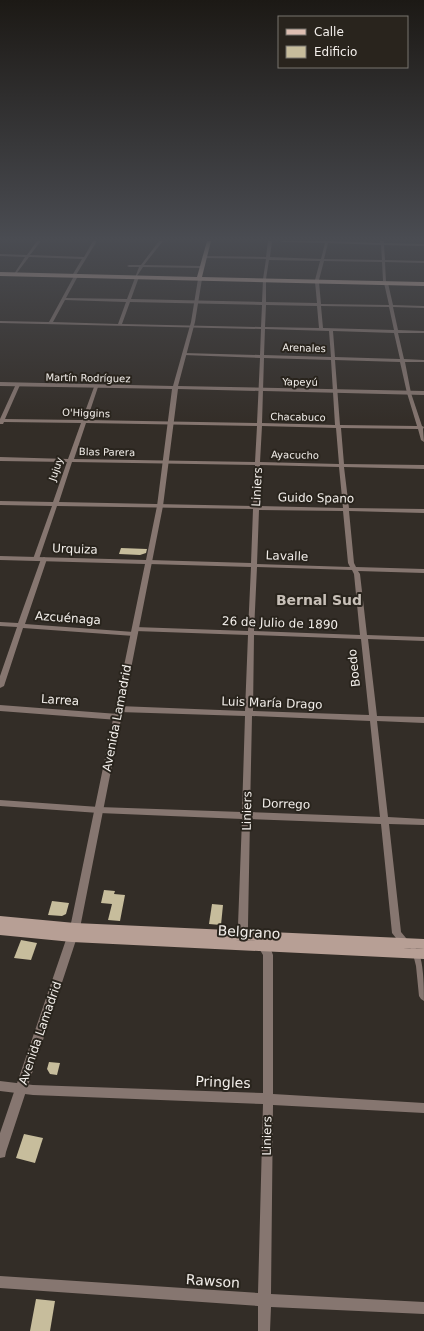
<svg xmlns="http://www.w3.org/2000/svg" width="424" height="1331" font-family="'DejaVu Sans',sans-serif">
  <style>
    .building { fill: #c7bd9c }
    .lines { fill: none; stroke-linecap: round; stroke-linejoin: round }
    .minor { fill: #867670; fill-rule: evenodd }
    .tertiary { fill: #867670; fill-rule: evenodd }
    .secondary { fill: #b79f95; fill-rule: evenodd }
    .primary { fill: #ddbeb1; fill-rule: evenodd }
    .labels { text-anchor: middle; dominant-baseline: central; stroke-width: 4; stroke-linejoin: round; paint-order: stroke }
    .far-street-label { font-size: 10px; fill: #f2eeea; stroke: #29241d }
    .street-label { font-size: 12px; fill: #f2eeea; stroke: #29241d }
    .quarter-label { font-size: 14px; font-weight: bold; fill: #c8c0b8; stroke: #29241d }
    .near-street-label { font-size: 14px; fill: #f2eeea; stroke: #29241d }
  </style>
  <rect width="100%" height="100%" fill="#332d27"/>
  <g class="building">
    <polygon points="121,548 147,549 146,553 140,555 119,554"/>
    <polygon points="104,890 115,891 114,894 125,895 120,921 108,920 112,904 101,903"/>
    <polygon points="52,901 69,903 66,914 62,916 48,915"/>
    <polygon points="212,904 223,905 221,925 209,924"/>
    <polygon points="21,940 37,943 31,960 14,958"/>
    <polygon points="49,1062 60,1063 57,1075 50,1074 47,1069"/>
    <polygon points="24,1134 43,1138 35,1163 16,1158"/>
    <polygon points="36,1299 55,1301 50,1331 30,1331"/>
  </g>
  <g class="lines">
    <g class="minor">
      <polygon points="37,241 41,241 30,255 84,257 93,241 97,241 76,275 73,274 82,259 29,257 16,274 14,274 25,257 0,256 0,254 27,255"/>
      <path d="M 159,241 L 163,241 L 144,265 L 201,266 L 203,267 L 201,268 L 143,267 L 137,276 L 139,277 L 131,299 L 262,302 L 263,279 L 266,259 L 204,258 L 202,257 L 204,256 L 266,257 L 268,241 L 272,241 L 270,257 L 321,259 L 325,243 L 282,242 L 280,241 L 329,241 L 380,243 L 380,241 L 384,241 L 384,243 L 424,244 L 424,246 L 384,245 L 385,260 L 424,261 L 424,263 L 385,262 L 386,282 L 383,281 L 382,262 L 324,261 L 319,280 L 317,281 L 319,282 L 321,304 L 389,305 L 384,283 L 386,282 L 388,283 L 393,305 L 424,306 L 424,308 L 393,307 L 398,330 L 424,331 L 424,333 L 398,333 L 404,359 L 424,360 L 424,362 L 405,362 L 411,393 L 422,426 L 424,427 L 423,429 L 424,442 L 421,440 L 418,429 L 341,428 L 344,464 L 424,465 L 424,469 L 344,467 L 349,508 L 424,509 L 424,513 L 349,511 L 354,563 L 356,567 L 424,569 L 424,573 L 358,571 L 360,574 L 367,635 L 424,637 L 424,641 L 368,639 L 377,716 L 424,717 L 424,723 L 377,721 L 388,817 L 424,819 L 424,825 L 389,824 L 401,932 L 411,944 L 409,947 L 406,948 L 403,947 L 392,933 L 381,824 L 250,819 L 248,925 L 248,929 L 255,937 L 253,940 C 244,943 240,932 238,925 L 242,819 L 99,813 L 0,806 L 0,800 L 99,807 L 242,812 L 245,716 L 119,712 L 115,709 L 119,706 L 245,711 L 248,635 L 135,631 L 132,629 L 135,627 L 248,631 L 251,567 L 149,564 L 146,562 L 149,560 L 251,563 L 253,509 L 57,506 L 39,559 L 36,561 L 33,559 L 52,506 L 0,505 L 0,501 L 53,502 L 67,462 L 0,461 L 0,457 L 68,459 L 81,423 L 4,422 L 3,424 L 0,424 L 0,419 L 16,384 L 20,385 L 5,419 L 82,420 L 94,387 L 96,386 L 98,387 L 87,420 L 257,423 L 260,358 L 184,355 L 182,354 L 184,353 L 260,355 L 261,329 L 0,323 L 0,321 L 49,322 L 74,276 L 76,275 L 78,276 L 66,298 L 127,299 L 139,267 L 129,267 L 127,266 L 129,265 L 141,265 ZM 328,243 L 381,245 L 382,260 L 324,259 ZM 269,260 L 320,261 L 315,280 L 317,281 L 315,282 L 317,303 L 266,302 L 266,279 ZM 65,300 L 126,302 L 118,324 L 53,322 ZM 130,302 L 262,305 L 261,327 L 122,324 ZM 266,305 L 317,306 L 319,328 L 265,327 ZM 321,306 L 389,307 L 394,330 L 323,328 ZM 265,329 L 329,331 L 331,357 L 264,355 ZM 333,331 L 394,333 L 400,359 L 335,357 ZM 264,358 L 331,360 L 335,425 L 262,423 ZM 335,360 L 400,362 L 407,393 L 417,426 L 340,425 ZM 86,423 L 257,426 L 255,462 L 74,459 ZM 262,426 L 336,428 L 339,464 L 260,462 ZM 72,462 L 255,465 L 253,506 L 59,502 ZM 260,465 L 339,467 L 343,508 L 259,506 ZM 259,510 L 343,511 L 348,563 L 350,567 L 257,564 ZM 257,567 L 352,570 L 354,574 L 360,635 L 254,631 ZM 254,635 L 361,639 L 369,715 L 253,711 ZM 252,716 L 370,721 L 380,817 L 250,812 Z"/>
      <polygon points="44,557 47,559 25,624 134,632 137,634 134,636 23,628 4,686 0,688 0,676 17,627 0,626 0,622 18,623 41,559"/>
      <polygon points="0,705 118,714 121,715 122,717 121,719 118,720 0,711"/>
      <path d="M 262,941 C 268,943 271,949 273,955 L 273,1094 L 424,1103 L 424,1113 L 273,1105 L 271,1294 L 424,1302 L 424,1314 L 271,1307 L 270,1331 L 258,1331 L 258,1306 L 0,1288 L 0,1276 L 258,1293 L 263,1104 L 33,1095 L 0,1091 L 0,1081 L 33,1085 L 263,1093 L 263,955 L 257,945 L 259,942 Z"/>
      <path d="M 414,947 C 424,952 424,987 424,1001 L 421,999 L 419,996 L 416,966 L 414,958 L 409,951 L 411,948 Z"/>
    </g>
    <polygon class="tertiary" points="200,278 202,279 195,322 178,386 424,391 424,395 178,389 163,506 80,928 6,1152 5,1157 0,1158 0,1133 70,928 145,564 0,560 0,556 146,560 157,506 172,389 0,386 0,382 173,386 191,322 198,279"/>
    <polygon class="secondary" points="0,916 75,923 424,939 424,949 175,937 424,949 424,959 72,942 0,935"/>
    <polygon class="primary" points="207,241 211,241 202,277 424,282 424,286 0,276 0,272 197,277"/>
  </g>
  <linearGradient id="sky" x2="0" y2="1"><stop stop-color="#1c1915"/><stop offset="0.56" stop-color="#4a4c52"/><stop offset="1" stop-color="#4a4c52" stop-opacity="0"/></linearGradient>
  <rect width="424" height="427" fill="url(#sky)"/>
  <g class="labels">
    <g class="far-street-label">
      <text transform="translate(304 348) rotate(2)">Arenales</text>
      <text transform="translate(88 378) rotate(1)">Martín Rodríguez</text>
      <text transform="translate(300 382) rotate(1)">Yapeyú</text>
      <text transform="translate(86 413) rotate(2)">O'Higgins</text>
      <text transform="translate(298 417) rotate(1)">Chacabuco</text>
      <text transform="translate(107 452) rotate(1)">Blas Parera</text>
      <text transform="translate(295 455) rotate(1)">Ayacucho</text>
      <text transform="translate(56 469) rotate(-71)">Jujuy</text>
    </g>
    <g class="street-label">
      <text transform="translate(257 487) rotate(-87)">Liniers</text>
      <text transform="translate(316 498) rotate(1)">Guido Spano</text>
      <text transform="translate(75 549) rotate(2)">Urquiza</text>
      <text transform="translate(287 556) rotate(2)">Lavalle</text>
      <text transform="translate(68 618) rotate(4)">Azcuénaga</text>
      <text transform="translate(280 623) rotate(2)">26 de Julio de 1890</text>
      <text transform="translate(354 668) rotate(-96)">Boedo</text>
      <text transform="translate(60 700) rotate(4)">Larrea</text>
      <text transform="translate(272 703) rotate(2)">Luis María Drago</text>
      <text transform="translate(117 718) rotate(-79)">Avenida Lamadrid</text>
      <text transform="translate(286 804) rotate(2)">Dorrego</text>
      <text transform="translate(247 811) rotate(-89)">Liniers</text>
      <text transform="translate(40 1033) rotate(-71)">Avenida Lamadrid</text>
      <text transform="translate(267 1136) rotate(-89)">Liniers</text>
    </g>
    <g class="quarter-label">
      <text x="319" y="600">Bernal Sud</text>
    </g>
    <g class="near-street-label">
      <text transform="translate(249 932) rotate(3)">Belgrano</text>
      <text transform="translate(223 1082) rotate(2)">Pringles</text>
      <text transform="translate(213 1281) rotate(4)">Rawson</text>
    </g>
  </g>
  <rect x="278" y="16" width="130" height="52" fill="#29241d" stroke="#79756f"/>
  <rect x="286" y="29" width="20" height="6" fill="#ddbeb1" stroke="#79756f"/>
  <text x="314" y="36" font-size="12" fill="#f2eeea">Calle</text>
  <rect x="286" y="46" width="20" height="12" fill="#c7bd9c" stroke="#79756f"/>
  <text x="314" y="56" font-size="12" fill="#f2eeea">Edificio</text>
</svg>
